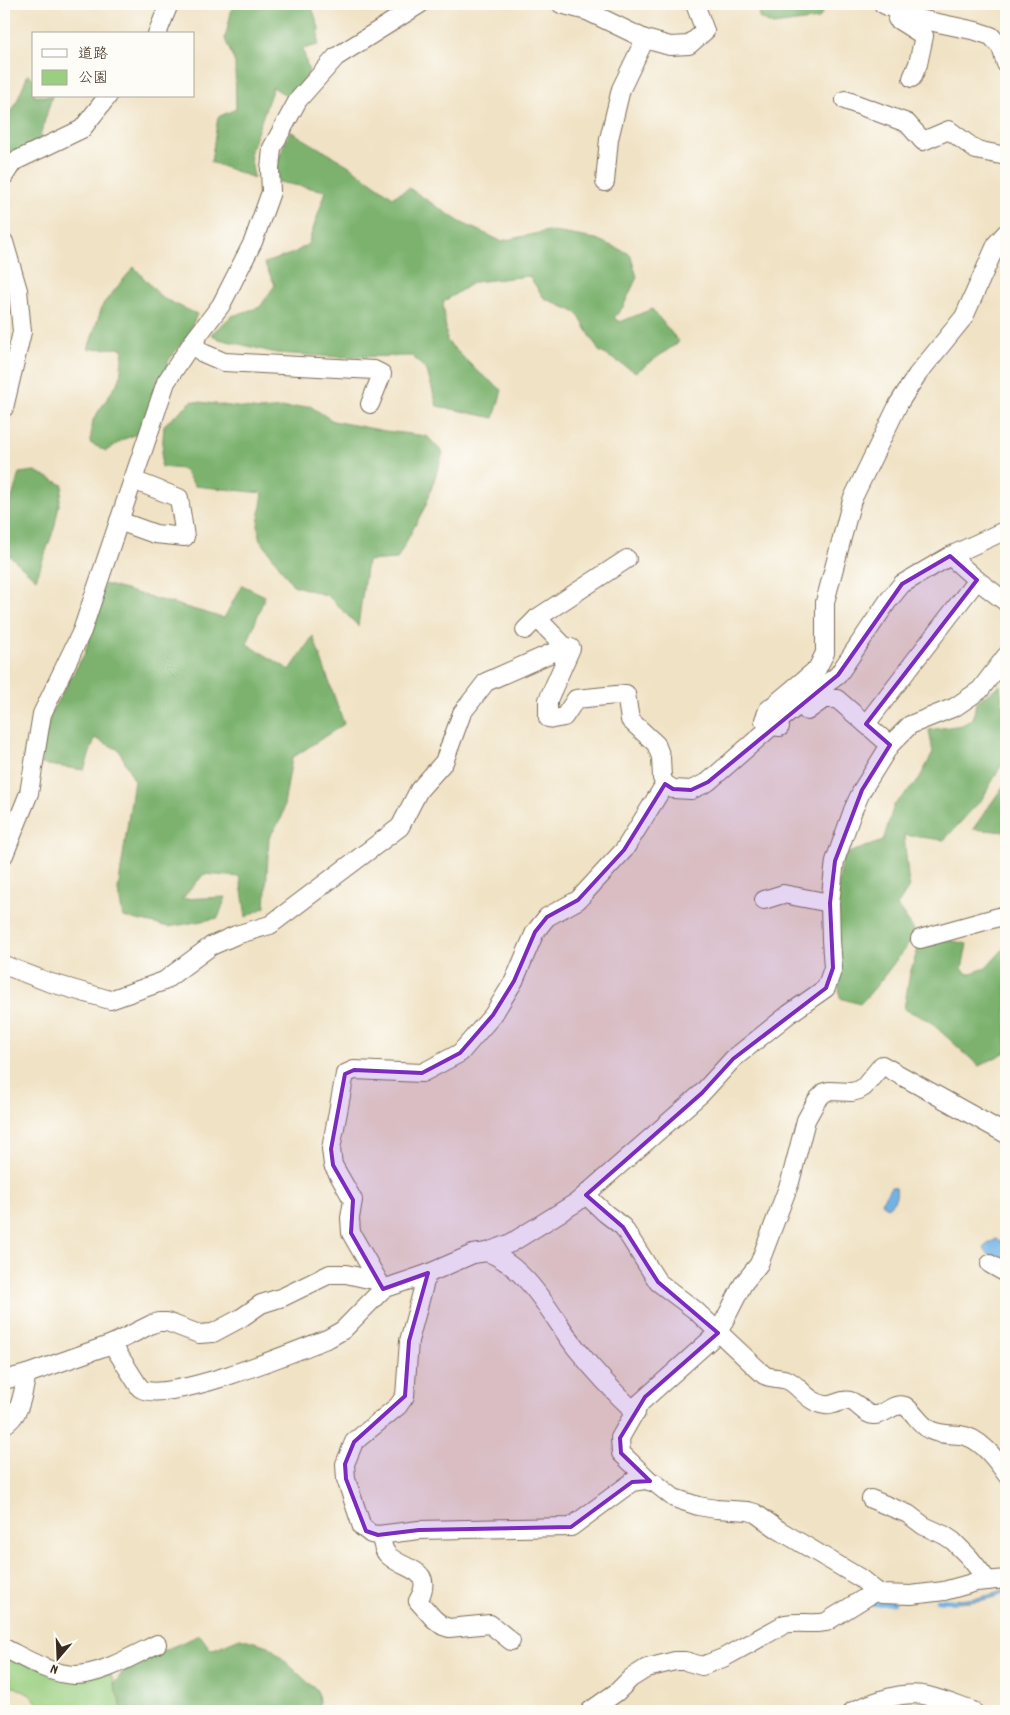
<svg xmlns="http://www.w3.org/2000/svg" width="1010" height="1715" font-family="Dekko,'Klee One',sans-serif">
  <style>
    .green { fill: #9acf80; stroke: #6a7c4f }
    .forest { fill: #7bb26e; stroke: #5b6e46 }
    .water { fill: #72b3e6; stroke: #566e82 }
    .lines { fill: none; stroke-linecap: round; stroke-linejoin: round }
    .stream { stroke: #72b3e6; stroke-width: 4.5 }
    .street-casing { stroke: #7a6a58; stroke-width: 20 }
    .street { stroke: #fff; stroke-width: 18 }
    .marked { fill: #7b2cbf; fill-opacity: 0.2; stroke: #7b2cbf; stroke-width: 4; stroke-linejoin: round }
  </style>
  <rect width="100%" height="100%" fill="#fdfcf7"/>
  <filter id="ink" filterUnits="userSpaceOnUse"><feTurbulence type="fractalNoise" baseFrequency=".02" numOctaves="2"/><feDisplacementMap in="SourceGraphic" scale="10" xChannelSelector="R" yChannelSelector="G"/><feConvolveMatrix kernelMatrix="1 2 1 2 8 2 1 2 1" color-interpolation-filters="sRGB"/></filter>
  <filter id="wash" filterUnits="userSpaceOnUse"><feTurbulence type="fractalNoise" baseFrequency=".0096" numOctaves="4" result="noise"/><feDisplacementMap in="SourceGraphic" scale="20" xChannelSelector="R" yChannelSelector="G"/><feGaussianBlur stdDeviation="1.12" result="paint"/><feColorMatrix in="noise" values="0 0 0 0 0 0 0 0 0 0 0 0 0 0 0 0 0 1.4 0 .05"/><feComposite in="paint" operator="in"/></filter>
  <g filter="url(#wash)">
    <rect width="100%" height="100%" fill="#f0e2c4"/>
    <polygon class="green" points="4,1650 44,1670 111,1675 123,1711 48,1711 43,1709 30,1695 4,1681"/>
    <g class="forest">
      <polygon points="233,4 311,4 319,28 318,45 303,49 309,72 293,100 273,87 250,153 254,178 211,162 218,117 236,109 235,63 225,39"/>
      <polygon points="758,4 826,4 819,19 773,25 759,18"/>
      <polygon points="28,74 34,79 34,96 52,96 39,140 6,158 4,154 4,110 13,110"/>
      <polygon points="290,131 351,167 393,197 409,188 460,222 501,241 548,231 596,239 630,254 637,277 623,307 614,318 620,322 652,309 679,342 636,372 599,351 577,313 544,298 529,276 474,282 443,302 447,341 477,371 502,390 494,418 437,406 427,371 412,356 337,357 276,353 219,339 211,334 232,316 260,307 275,285 264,263 294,253 308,244 326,191 279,182 275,167"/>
      <polygon points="134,267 162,298 197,314 188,335 168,361 167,371 143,432 124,439 106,451 90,443 93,420 120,379 123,348 88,349 103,304"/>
      <polygon points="192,401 260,410 310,406 333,421 385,431 427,436 443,453 426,505 397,559 367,561 358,626 328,596 293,585 259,538 258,525 263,493 195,486 183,469 161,467 164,425"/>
      <polygon points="35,471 63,485 54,529 36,579 4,551 4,526 19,473"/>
      <polygon points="104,584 224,618 242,585 265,596 247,644 290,670 313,636 344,724 292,758 282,817 269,838 265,907 246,917 240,877 204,874 182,899 226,897 218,918 169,927 123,917 118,890 134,780 119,750 95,738 84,770 41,764 45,730 54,707 85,653"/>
      <path d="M 1000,685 L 1002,703 L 1006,705 L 1006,763 L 1001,766 L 982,799 L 944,840 L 904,835 L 909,887 L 897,906 L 917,934 C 897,957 881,983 860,1004 L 840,998 L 834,934 L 842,855 L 883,841 L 894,805 L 918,781 L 933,753 L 929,730 L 962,725 L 973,719 L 976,702 Z"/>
      <polygon points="1004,785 1006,785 1006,832 973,829"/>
      <polygon points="944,939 967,944 962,969 968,974 986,968 1006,946 1006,1052 979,1066 928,1020 904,1009 910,973 918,949"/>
      <polygon points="200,1635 211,1650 240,1638 269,1646 318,1692 320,1711 123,1711 114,1684 127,1666"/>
    </g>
    <g class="water">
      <path d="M 891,1187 L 896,1188 C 898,1196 894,1203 887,1207 L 882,1204 L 881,1202 Z"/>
      <polygon points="996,1239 1006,1244 1006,1267 990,1256 984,1249 985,1246"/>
      <path d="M 1006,1589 L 1006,1593 C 991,1600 967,1603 950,1603 L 950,1600 C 968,1600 990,1597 1006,1589 Z"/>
    </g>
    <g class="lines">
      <g class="stream">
        <polyline points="937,1600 954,1601"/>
        <polyline points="873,1604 894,1603"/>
        <polyline points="540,1711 579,1709 583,1707"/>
      </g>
    </g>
  </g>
  <g filter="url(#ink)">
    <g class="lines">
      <defs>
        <g id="street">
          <polyline points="561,4 587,11 645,39 670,46 689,45 705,31 695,4"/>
          <polyline points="883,4 910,17 976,31 991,36 1001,47 1006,64"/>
          <polyline points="897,19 924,36 918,64 912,78"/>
          <polyline points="157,34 169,4"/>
          <polyline points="845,100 907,123 923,141 949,130 976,150 1006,156"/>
          <polyline points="4,176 13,162 82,129 108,96"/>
          <polyline points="605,182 609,139 621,89 645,39"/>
          <polyline points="4,242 18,290 22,332 4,408"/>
          <polyline points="192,343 203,353 224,362 374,370 382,374 370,404"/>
          <polyline points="119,521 155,534 185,537 179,498 133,480"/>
          <polyline points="950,556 977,580 1006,602"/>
          <polyline points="537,618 565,647 571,648 548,700 548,718 553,719 564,717 576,699 626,694 630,720 656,744 661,757 662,778 665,784 673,789 691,790 708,782 772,726 838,675 888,601 902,584 950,556 1006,530"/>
          <polyline points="525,630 537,618 627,559"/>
          <polyline points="807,711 824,699 837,699 890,745"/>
          <polyline points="866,724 977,580"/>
          <polyline points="780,727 772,726 764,720 768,710 817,669 825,653 825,602 852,500 899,403 917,375 964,317 997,243 1006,233"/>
          <polyline points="4,855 29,793 42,714 82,631 166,382 192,343 221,305 253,242 271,192 270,169 272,148 298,100 336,57 420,4"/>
          <polyline points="764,900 783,894 830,903"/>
          <polyline points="920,939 1006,915"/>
          <polyline points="4,965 48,982 110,1000 164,981 211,946 236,935 270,925 400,827 419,790 444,762 462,713 486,682 565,647"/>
          <path d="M 586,1195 L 605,1213 L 623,1227 L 658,1282 L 695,1310 L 764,1375 C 772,1379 779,1377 787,1380 C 800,1385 805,1401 825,1405 C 834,1407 841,1398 850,1401 C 859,1403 863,1414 873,1415 C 885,1416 892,1402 905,1406 C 915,1413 919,1424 930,1430 C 940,1435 949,1434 960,1435 C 980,1437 996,1459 1006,1474"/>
          <path d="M 487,1252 C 529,1268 550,1314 576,1348 C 595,1372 615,1393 636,1413"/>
          <polyline points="990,1264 1006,1273"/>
          <polyline points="427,1274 409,1341 405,1396 398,1406 354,1442 345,1464 346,1479 362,1527 371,1534 378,1535 419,1530 571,1527 632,1482 645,1480 655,1483 674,1498 698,1506 716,1509 748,1511 755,1513 779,1530 860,1578 876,1591 881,1594 911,1595 944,1591 976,1582 1006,1579"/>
          <polyline points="383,1289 351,1233 350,1218 353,1200 333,1165 331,1149 345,1074 354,1070 422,1073 460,1053 493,1015 514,981 535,932 547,917 578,900 624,850 665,784"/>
          <polyline points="112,1344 152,1324 159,1322 167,1322 199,1334 213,1333 241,1318 261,1304 283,1297 330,1274 346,1274 378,1281"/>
          <path d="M 4,1380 L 27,1374 L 112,1344 L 140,1388 C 164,1406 299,1350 329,1338 L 343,1330 L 383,1289 L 427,1274 L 473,1254 L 487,1252 L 511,1243 L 577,1202 L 702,1093 L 733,1059 L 789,1014 L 826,988 L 833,968 L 831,940 L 830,903 L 835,861 L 853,810 L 862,790 L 890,745 L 910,725 L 955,707 L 980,690 L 1006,656"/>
          <path d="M 4,1425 C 22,1414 22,1394 27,1374"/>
          <polyline points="650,1481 621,1453 620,1438 640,1403 718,1333 743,1284 759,1264 790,1182 806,1120 817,1100 825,1092 829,1091 852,1092 859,1090 864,1087 882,1065 1006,1134"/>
          <polyline points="871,1499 908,1514 924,1526 944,1535 953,1541 969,1557 988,1581"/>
          <path d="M 381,1535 C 382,1541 382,1548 387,1554 C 402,1571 437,1567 418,1601 L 434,1619 L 443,1626 L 449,1628 L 490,1624 L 511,1641"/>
          <path d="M 4,1648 C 26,1659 50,1674 75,1675 C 101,1675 134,1655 157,1644"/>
          <path d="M 590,1711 L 617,1692 L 631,1678 L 647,1668 L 675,1661 L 685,1661 L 702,1666 L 723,1658 L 785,1624 C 799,1621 812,1625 826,1622 L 876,1591"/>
          <path d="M 853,1711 C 876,1701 903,1690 928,1696 C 944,1700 958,1706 973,1711"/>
        </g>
      </defs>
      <use href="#street" class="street-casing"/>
      <use href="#street" class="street"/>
    </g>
  </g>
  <path class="marked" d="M 950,556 L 977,580 L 866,724 L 890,745 L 862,790 L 835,861 L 830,903 L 833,968 L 826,988 L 733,1059 L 702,1093 L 586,1195 L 623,1227 L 658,1282 L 718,1333 L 645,1397 L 620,1438 L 621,1453 L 650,1481 L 632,1482 L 571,1527 L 419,1530 L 378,1535 L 366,1531 L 346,1479 L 345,1464 L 354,1442 L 405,1396 L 409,1341 L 428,1273 L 383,1289 L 351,1233 L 353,1200 L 333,1165 L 331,1149 L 345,1074 L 354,1070 L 422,1073 L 460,1053 L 493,1015 L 514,981 L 535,932 L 547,917 L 578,900 L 624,850 L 665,784 L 673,789 L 691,790 L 708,782 L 838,675 L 902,584 Z"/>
  <rect width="1010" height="1715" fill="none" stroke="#fdfcf7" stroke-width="20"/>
  <rect x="32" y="32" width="162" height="65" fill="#fdfcf7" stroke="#afa8a0"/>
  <rect x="42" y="49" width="25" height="8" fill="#ffffff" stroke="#afa8a0"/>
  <text x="78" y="58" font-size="15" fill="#3b2a1e">道路</text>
  <rect x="42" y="70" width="25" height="15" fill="#9acf80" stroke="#afa8a0"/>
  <text x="78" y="82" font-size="15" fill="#3b2a1e">公園</text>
  <g transform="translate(58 1658) rotate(199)" stroke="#fdfcf7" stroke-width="4" paint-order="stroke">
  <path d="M0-4L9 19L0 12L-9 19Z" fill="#3b2a1e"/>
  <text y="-8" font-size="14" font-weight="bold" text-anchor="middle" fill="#3b2a1e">N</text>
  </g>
</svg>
